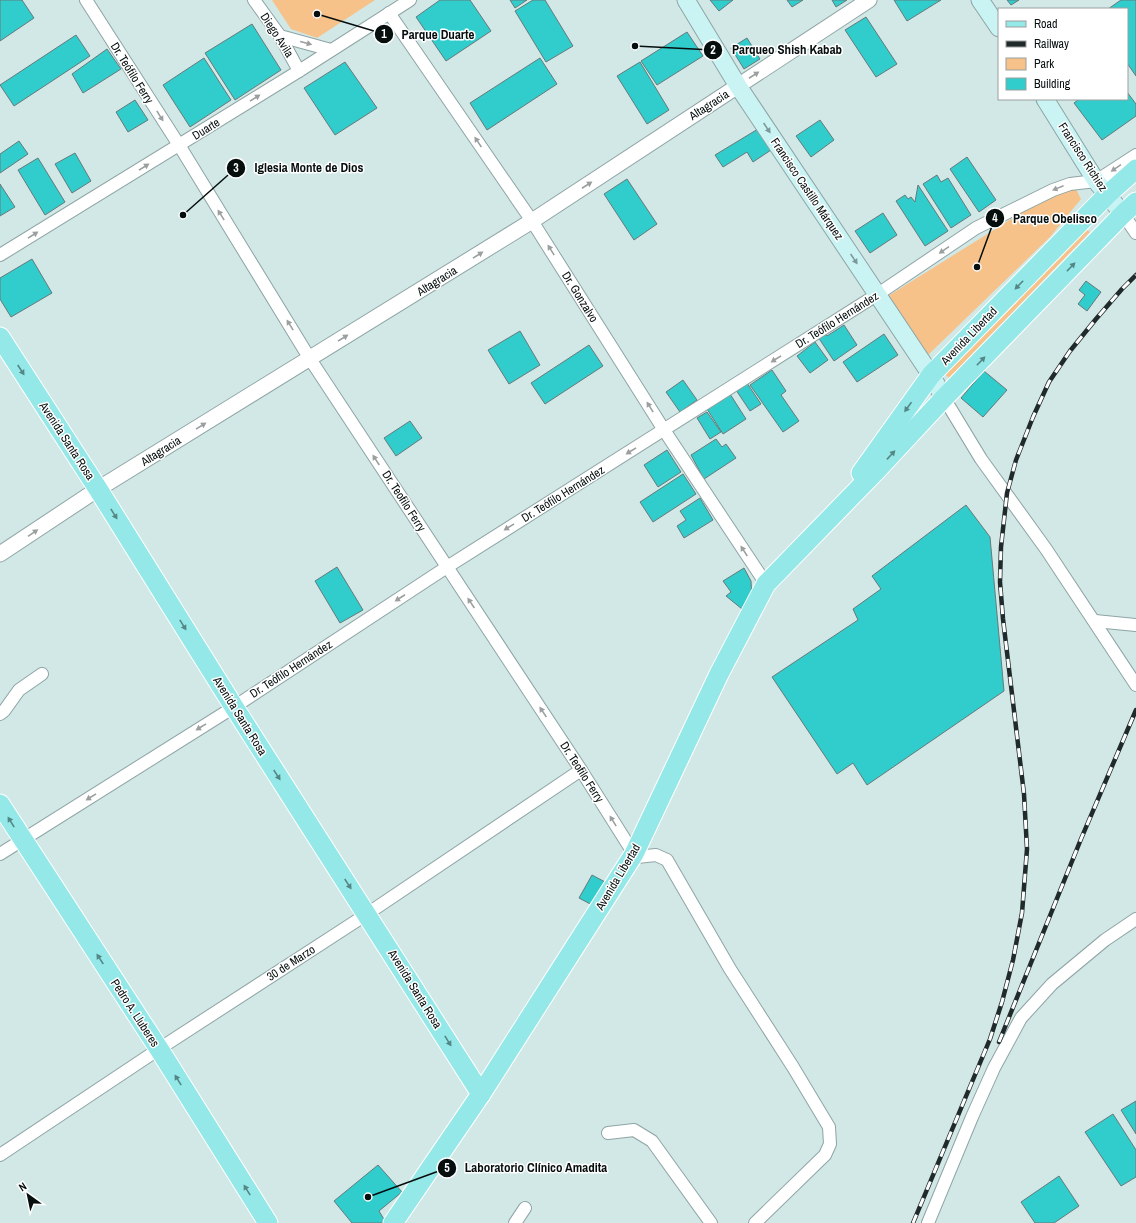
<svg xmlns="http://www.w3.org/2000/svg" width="1136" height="1223" font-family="'Archivo Narrow',sans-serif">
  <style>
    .green { fill: #f7c289 }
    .building { fill: #31cccc; stroke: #667a7a }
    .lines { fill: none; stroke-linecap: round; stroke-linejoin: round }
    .minor-casing { stroke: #8fa4a4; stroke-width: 14 }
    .tertiary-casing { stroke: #8fa4a4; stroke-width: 17 }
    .secondary-casing { stroke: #8fa4a4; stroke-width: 19 }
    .primary-casing { stroke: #fff; stroke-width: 21 }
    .minor { stroke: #fff; stroke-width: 12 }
    .tertiary { stroke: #fff; stroke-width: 15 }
    .secondary { stroke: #caf4f4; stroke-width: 17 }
    .primary { stroke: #94e8e8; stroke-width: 19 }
    .rail-casing { stroke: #202a2a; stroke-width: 4.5 }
    .rail { stroke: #fff; stroke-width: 3; stroke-dasharray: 9; stroke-linecap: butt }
    .oneway { fill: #9b9f9f }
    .oneway2 { fill: #7c9898 }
    .oneway3 { fill: #548686 }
    .labels { text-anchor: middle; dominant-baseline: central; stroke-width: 3; stroke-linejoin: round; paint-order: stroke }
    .street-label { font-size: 12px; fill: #060e0e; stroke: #fff }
    .leader { fill: none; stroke: #060e0e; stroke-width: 1.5 }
    .callout-dot { fill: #060e0e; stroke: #fff; stroke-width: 1.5 }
    .mark-label { font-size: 12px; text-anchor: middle; font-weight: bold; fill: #fff }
    .callout-label { font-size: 13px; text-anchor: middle; font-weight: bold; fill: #060e0e; stroke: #fff; stroke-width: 3; stroke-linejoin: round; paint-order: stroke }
  </style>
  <rect width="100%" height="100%" fill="#d1e8e7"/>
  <g class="green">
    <polygon points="272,0 375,0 317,38 291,29"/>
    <polygon points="1075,187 1081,199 1050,237 928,355 888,296 1053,193"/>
    <polygon points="1078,222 1090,232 949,378 936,365"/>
  </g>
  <g class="building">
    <polygon points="0,0 22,0 34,18 0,41"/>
    <polygon points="440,0 470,0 491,31 446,61 416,17"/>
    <polygon points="510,0 527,0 515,8"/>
    <polygon points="533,0 545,0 573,46 546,62 515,11"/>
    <polygon points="710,0 733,0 719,11"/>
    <polygon points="787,0 803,0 792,7"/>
    <polygon points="832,0 847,0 836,7"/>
    <polygon points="894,0 941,0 907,21"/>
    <polygon points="1007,0 1019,0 1011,5"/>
    <polygon points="1121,0 1136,0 1136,76 1127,63 1127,9 1108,9"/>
    <polygon points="866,17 897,64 876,77 845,30"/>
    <polygon points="252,24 281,70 235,100 205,53"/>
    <polygon points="687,32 703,56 657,85 641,61"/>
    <polygon points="76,35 90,56 14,106 0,85"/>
    <polygon points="747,38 760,59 744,69 731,48"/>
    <polygon points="107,49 121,69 83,93 72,74"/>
    <polygon points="204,58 231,100 190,127 163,85"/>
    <polygon points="540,58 557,84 487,130 470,103"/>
    <polygon points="345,62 377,108 335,135 304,88"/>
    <polygon points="640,62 669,110 647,124 617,76"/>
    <polygon points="1127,92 1136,104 1136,116 1102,140 1074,103 1079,99 1127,99"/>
    <polygon points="135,100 148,120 128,132 116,112"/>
    <polygon points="820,120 834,140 811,157 796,136"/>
    <polygon points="758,129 771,150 753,162 747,152 723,167 715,155"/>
    <polygon points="19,141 28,154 0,173 0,154"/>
    <polygon points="75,153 91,181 72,193 55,164"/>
    <polygon points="967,157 996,200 979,212 950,169"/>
    <polygon points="38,158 65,202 45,215 18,170"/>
    <polygon points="937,175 941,182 948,178 971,215 951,228 923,184"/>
    <polygon points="627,179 657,224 634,240 604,194"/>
    <polygon points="0,184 15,207 0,216"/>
    <polygon points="918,185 948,231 925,246 896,201 905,195 908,199 911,197 915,202"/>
    <polygon points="883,213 897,235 870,253 855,231"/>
    <polygon points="32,259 52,293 11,317 0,299 0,278"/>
    <polygon points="1086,281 1101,292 1087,311 1078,304 1085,295 1079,290"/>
    <polygon points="844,325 857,345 834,361 818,337 825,333 827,336"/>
    <polygon points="520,331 540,365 509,384 488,350"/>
    <polygon points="884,334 898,355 857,382 843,362"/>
    <polygon points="815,342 828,360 810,373 797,356"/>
    <polygon points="589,345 603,366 545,404 531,383"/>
    <polygon points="772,370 786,391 781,395 799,421 783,432 750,385"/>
    <polygon points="984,371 1007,390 983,417 961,398"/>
    <polygon points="683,380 697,400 680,412 666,392"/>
    <polygon points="747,383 761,404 750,411 736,390"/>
    <polygon points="730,394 746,419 723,434 707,409"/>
    <polygon points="707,412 721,432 710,439 697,418"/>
    <polygon points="410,421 422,438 396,456 384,438"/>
    <polygon points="716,439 722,447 726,444 736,458 704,479 691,455"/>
    <polygon points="667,450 681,472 658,487 644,465"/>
    <polygon points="683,474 696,494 653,522 640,502"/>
    <polygon points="700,498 713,520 684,538 677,526 686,520 680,511"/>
    <polygon points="966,505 990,537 1004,691 867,785 853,763 837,774 772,677 858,620 853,609 881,589 872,576"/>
    <polygon points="337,567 363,610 340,623 315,581"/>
    <polygon points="744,568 751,581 752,600 742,609 726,596 731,592 723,581"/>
    <polygon points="592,875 607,883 594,906 579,898"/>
    <polygon points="1136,1101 1136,1134 1121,1110"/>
    <polygon points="1113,1114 1136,1150 1136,1177 1121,1186 1085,1132"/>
    <polygon points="378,1165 402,1192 379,1211 385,1221 383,1223 352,1223 334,1201"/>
    <polygon points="1059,1176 1079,1206 1054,1223 1035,1223 1021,1202"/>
  </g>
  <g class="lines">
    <defs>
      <g id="minor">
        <polyline points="86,0 179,145 310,359 581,770 634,854 637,857 656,855 667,860 730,969 793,1067 829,1127 830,1144 825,1155 755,1223"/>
        <polyline points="254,0 280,36 299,71"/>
        <polyline points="389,13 532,221 664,430 766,584"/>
        <polyline points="280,36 331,50"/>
        <polyline points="1123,214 1136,233"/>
        <polyline points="0,255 299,71 410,0"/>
        <polyline points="944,398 981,459 1046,549 1136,685"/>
        <polyline points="1095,621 1136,625"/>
        <polyline points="0,714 4,711 19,690 42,674"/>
        <polyline points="0,854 234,707 447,567 878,294 976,228 1053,190 1070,184 1096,181 1136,155"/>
        <polyline points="608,1133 634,1130 652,1141 711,1223"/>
        <polyline points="0,1155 159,1049 367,914 581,770"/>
        <polyline points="515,1223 525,1208"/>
        <polyline points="928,1223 972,1117 994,1068 1021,1018 1052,984 1105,940 1136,919"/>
      </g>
      <polyline id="tertiary" points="0,554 98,489 532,221 869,0"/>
      <g id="secondary">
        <polyline points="686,0 738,86 931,375 944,398"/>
        <polyline points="980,0 999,28"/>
        <polyline points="1045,99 1096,181 1123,214"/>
      </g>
      <g id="primary">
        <polyline points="0,337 98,489 234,707 481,1094"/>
        <polyline points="861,473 931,375 1107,195 1136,169"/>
        <polyline points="0,804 159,1049 268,1223"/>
        <polyline points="393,1223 481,1094 634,854 719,674 766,584 876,471 944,398 1123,214 1136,202"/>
      </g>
    </defs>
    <use href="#minor" class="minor-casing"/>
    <use href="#tertiary" class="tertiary-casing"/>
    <use href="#secondary" class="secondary-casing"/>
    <use href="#primary" class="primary-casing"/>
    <use href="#minor" class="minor"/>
    <use href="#tertiary" class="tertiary"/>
    <use href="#secondary" class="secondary"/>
    <use href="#primary" class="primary"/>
    <defs>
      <g id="rail">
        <polyline points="999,1042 1081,839 1136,710"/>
        <polyline points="913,1223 990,1039 1002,1002 1013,960 1022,913 1027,849 1024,794 1003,619 1000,582 1001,547 1007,493 1016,460 1033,417 1049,382 1070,351 1096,319 1122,289 1136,275"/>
      </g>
    </defs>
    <use href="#rail" class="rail-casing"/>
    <use href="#rail" class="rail"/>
  </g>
  <defs><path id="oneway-solid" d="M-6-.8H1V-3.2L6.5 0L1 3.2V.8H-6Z"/></defs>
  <g class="oneway">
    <use href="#oneway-solid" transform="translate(306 43) rotate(15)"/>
    <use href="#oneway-solid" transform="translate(754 75) rotate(-33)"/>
    <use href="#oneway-solid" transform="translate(255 98) rotate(-32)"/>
    <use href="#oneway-solid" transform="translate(160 116) rotate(58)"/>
    <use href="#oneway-solid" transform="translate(478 142) rotate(-124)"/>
    <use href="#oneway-solid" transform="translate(144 167) rotate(-32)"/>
    <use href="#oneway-solid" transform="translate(1116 168) rotate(146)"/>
    <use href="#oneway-solid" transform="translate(587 185) rotate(-33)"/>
    <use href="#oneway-solid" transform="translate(1058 188) rotate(158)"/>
    <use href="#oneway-solid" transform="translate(221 215) rotate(-122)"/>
    <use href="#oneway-solid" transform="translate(33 235) rotate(-32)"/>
    <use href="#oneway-solid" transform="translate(551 250) rotate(-122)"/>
    <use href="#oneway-solid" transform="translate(944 250) rotate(146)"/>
    <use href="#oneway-solid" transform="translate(478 255) rotate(-32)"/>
    <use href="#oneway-solid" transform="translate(290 325) rotate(-122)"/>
    <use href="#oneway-solid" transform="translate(343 338) rotate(-32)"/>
    <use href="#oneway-solid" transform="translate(776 359) rotate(148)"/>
    <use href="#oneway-solid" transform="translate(650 407) rotate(-122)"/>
    <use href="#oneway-solid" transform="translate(201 426) rotate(-32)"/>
    <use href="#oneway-solid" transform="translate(631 451) rotate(148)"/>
    <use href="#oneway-solid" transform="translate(376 460) rotate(-123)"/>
    <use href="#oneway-solid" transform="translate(509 527) rotate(148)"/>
    <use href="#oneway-solid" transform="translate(33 533) rotate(-34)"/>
    <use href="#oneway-solid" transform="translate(744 551) rotate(-123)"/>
    <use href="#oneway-solid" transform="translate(400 598) rotate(147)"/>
    <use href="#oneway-solid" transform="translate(471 603) rotate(-124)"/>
    <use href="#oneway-solid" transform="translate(543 712) rotate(-124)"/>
    <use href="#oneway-solid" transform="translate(201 727) rotate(148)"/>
    <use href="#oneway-solid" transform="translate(91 797) rotate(148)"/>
    <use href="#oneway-solid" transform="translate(613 821) rotate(-122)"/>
  </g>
  <g class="oneway2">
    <use href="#oneway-solid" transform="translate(767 128) rotate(56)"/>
    <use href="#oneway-solid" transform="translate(854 259) rotate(56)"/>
  </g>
  <g class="oneway3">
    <use href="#oneway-solid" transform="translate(1071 267) rotate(-46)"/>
    <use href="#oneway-solid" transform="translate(1019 285) rotate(134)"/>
    <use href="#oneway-solid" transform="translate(981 361) rotate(-46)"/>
    <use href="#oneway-solid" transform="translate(21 370) rotate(57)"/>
    <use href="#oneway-solid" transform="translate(908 407) rotate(126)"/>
    <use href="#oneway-solid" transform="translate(891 455) rotate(-47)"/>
    <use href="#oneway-solid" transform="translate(114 514) rotate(58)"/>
    <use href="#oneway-solid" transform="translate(183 625) rotate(58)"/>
    <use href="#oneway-solid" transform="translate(277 775) rotate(57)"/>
    <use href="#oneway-solid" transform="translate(11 822) rotate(-122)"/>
    <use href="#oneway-solid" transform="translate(348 884) rotate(57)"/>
    <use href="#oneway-solid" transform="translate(100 959) rotate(-123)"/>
    <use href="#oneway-solid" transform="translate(448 1041) rotate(58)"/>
    <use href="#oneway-solid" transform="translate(178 1080) rotate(-122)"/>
    <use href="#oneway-solid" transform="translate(247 1190) rotate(-122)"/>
  </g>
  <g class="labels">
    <g class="street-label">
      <text transform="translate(277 35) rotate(57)">Diego Avila</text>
      <text transform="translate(132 73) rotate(58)">Dr. Teófilo Ferry</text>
      <text transform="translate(709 105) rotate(-33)">Altagracia</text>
      <text transform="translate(206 129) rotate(-32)">Duarte</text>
      <text transform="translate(1083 157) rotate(57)">Francisco Richiez</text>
      <text transform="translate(807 189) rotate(56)">Francisco Castillo Márquez</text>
      <text transform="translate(437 281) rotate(-32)">Altagracia</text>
      <text transform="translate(580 297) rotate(58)">Dr. Gonzalvo</text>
      <text transform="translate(837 320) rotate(-32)">Dr. Teófilo Hernández</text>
      <text transform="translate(969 336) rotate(-46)">Avenida Libertad</text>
      <text transform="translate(67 441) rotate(57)">Avenida Santa Rosa</text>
      <text transform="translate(161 451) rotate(-32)">Altagracia</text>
      <text transform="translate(563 494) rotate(-32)">Dr. Teófilo Hernández</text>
      <text transform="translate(404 501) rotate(57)">Dr. Teofilo Ferry</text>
      <text transform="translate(291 669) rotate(-33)">Dr. Teófilo Hernández</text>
      <text transform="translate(240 716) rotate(58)">Avenida Santa Rosa</text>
      <text transform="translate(582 772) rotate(57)">Dr. Teofilo Ferry</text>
      <text transform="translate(618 877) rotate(-59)">Avenida Libertad</text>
      <text transform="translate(291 963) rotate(-33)">30 de Marzo</text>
      <text transform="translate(415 989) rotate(58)">Avenida Santa Rosa</text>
      <text transform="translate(135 1013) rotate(57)">Pedro A. Lluberes</text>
    </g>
  </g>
  <path class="leader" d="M317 14L384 34M635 46L713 50M183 215L236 168M977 267L995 218M368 1197L447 1168"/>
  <g class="callout-dot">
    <circle cx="317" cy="14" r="4"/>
    <circle cx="635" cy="46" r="4"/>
    <circle cx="183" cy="215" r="4"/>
    <circle cx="977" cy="267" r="4"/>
    <circle cx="368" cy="1197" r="4"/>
    <circle cx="384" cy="34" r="10"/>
    <circle cx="713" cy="50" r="10"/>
    <circle cx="236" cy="168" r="10"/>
    <circle cx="995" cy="218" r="10"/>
    <circle cx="447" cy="1168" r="10"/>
  </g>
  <g class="mark-label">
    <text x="384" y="38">1</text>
    <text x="713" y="54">2</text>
    <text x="236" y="172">3</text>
    <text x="995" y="222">4</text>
    <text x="447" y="1172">5</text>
  </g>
  <g class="callout-label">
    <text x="438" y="39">Parque Duarte</text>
    <text x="787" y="54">Parqueo Shish Kabab</text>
    <text x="309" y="172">Iglesia Monte de Dios</text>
    <text x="1055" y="223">Parque Obelisco</text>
    <text x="536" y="1172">Laboratorio Clínico Amadita</text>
  </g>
  <rect x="998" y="8" width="130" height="92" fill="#ffffff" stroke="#9b9f9f"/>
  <rect x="1006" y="21" width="20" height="6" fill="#94e8e8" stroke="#9b9f9f"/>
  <text x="1034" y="28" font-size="12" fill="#060e0e">Road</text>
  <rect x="1006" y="41" width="20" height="6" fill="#202a2a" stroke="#9b9f9f"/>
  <text x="1034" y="48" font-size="12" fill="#060e0e">Railway</text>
  <rect x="1006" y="58" width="20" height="12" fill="#f7c289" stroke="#9b9f9f"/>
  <text x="1034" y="68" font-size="12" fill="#060e0e">Park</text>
  <rect x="1006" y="78" width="20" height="12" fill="#31cccc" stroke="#9b9f9f"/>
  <text x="1034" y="88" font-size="12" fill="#060e0e">Building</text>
  <g transform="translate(28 1195) rotate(327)" stroke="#ffffff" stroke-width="3" paint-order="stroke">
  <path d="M0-3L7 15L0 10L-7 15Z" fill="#060e0e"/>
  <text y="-6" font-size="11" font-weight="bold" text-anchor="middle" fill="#060e0e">N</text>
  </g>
</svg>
